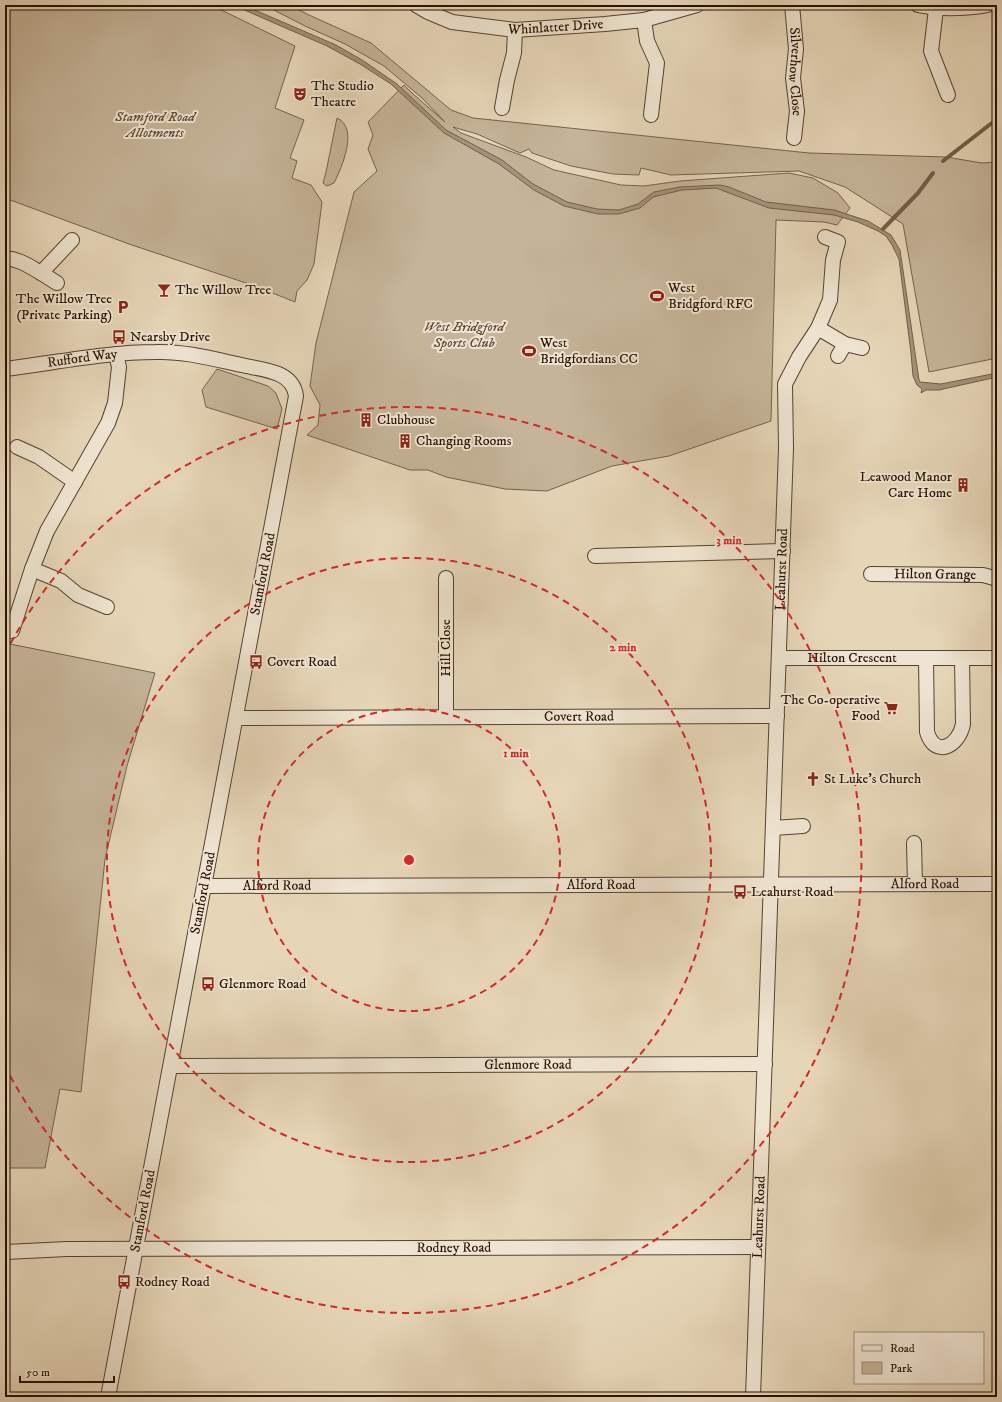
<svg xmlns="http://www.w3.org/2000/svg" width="1002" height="1402" font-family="'IM FELL DW Pica',serif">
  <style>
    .green { fill: #c5b499; stroke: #75624d }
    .water { fill: #a4937a; stroke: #715f4a }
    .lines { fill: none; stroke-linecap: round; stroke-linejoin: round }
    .stream { stroke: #715f4a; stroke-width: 4 }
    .street-casing { stroke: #55422f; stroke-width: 16 }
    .street { stroke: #efe4d1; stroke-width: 14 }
    .ring { fill: none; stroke: #d62828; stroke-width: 2; stroke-dasharray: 7 5 }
    .labels { text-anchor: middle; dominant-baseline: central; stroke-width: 4; stroke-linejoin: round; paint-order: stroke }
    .street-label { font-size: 14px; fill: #251001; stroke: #efe4d1 }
    .poi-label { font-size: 14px; fill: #251001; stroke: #efe4d1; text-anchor: start }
    .park-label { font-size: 14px; font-style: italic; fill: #5d4936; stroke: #efe4d1 }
    .centre { fill: #d62828; stroke: #efe4d1; stroke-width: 2 }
    .ring-label { font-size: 12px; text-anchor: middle; font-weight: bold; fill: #d62828; stroke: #efe4d1; stroke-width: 4; stroke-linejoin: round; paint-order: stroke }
  </style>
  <rect width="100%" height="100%" fill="#e6d6b8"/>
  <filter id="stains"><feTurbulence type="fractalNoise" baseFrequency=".005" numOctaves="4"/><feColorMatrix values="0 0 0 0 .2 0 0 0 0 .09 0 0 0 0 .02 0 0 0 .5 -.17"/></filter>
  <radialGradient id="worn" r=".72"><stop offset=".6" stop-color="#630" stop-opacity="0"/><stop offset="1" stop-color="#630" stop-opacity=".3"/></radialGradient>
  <g class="green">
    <polygon points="5,5 211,5 295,46 275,108 304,120 290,158 297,161 292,178 311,185 322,202 314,264 307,280 297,291 295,302 255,286 129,244 5,198"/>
    <polygon points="264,5 293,5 295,8 309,15 371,43 451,110 473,118 809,153 946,157 982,163 997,162 997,358 929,372 903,224 845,187 799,171 671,175 641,168 639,175 613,174 571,166 532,153 529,149 520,153 477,134 453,127 461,133 526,157 554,170 621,185 644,186 680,181 789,173 813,178 838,193 850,208 837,225 824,222 776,220 771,421 669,456 612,466 547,491 505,489 446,477 428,470 410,470 307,435 318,425 320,405 310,386 316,343 354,192 377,171 368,149 373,135 368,122 404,85 412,93 445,122 422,98 384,66 345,44 305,26"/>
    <path d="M 337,118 C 359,128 342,167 334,183 L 327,186 L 323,183 L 326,172 Z"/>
    <polygon points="217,369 268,386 276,393 282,409 277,429 206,407 202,390"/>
    <polygon points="5,643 155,673 127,766 105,859 81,1092 60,1089 45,1168 5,1168"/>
  </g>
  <polygon class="water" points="233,5 243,5 336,45 362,60 397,84 446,130 502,160 533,184 567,202 597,209 619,210 638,204 654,192 680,187 720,185 729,187 766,202 834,210 868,221 891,235 900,250 919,380 920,382 941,384 997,373 997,377 939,390 926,390 921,393 922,389 917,385 913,376 911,353 899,259 892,245 886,236 878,231 858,222 834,215 769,208 716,188 682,190 653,197 640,208 619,214 598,214 564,206 534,190 499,164 444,133 391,84 360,64 327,46"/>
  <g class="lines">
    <g class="stream">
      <polyline points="943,161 997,119"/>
      <polyline points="883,229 918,193 933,173"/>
    </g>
    <defs>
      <g id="street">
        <path id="s1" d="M 416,5 L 428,12 L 452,22 L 515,30 L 605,24 L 644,20 L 697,5"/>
        <path id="s2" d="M 792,5 L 796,49 L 793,78 L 797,111 L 794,138"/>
        <path d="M 918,5 C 942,10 963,9 987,5"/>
        <polyline points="936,9 931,51 948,95"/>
        <polyline points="644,20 647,41 657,63 651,115"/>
        <polyline points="502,108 507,80 514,53 515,30"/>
        <path d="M 5,258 C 19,259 29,266 41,273 L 72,240"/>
        <polyline points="41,273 57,283"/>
        <polyline points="818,328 845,344 862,348"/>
        <polyline points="838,356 845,344"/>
        <path id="s3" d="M 5,369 C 54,363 107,352 156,352 C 186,351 217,360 246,366 C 266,370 293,372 296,396 L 108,1397"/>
        <polyline points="17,447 39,457 75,482"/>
        <polyline points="595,556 783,551"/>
        <polyline points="32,569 61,581 78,595 107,607"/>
        <path id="s4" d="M 871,574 L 983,575 L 994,578 L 997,580"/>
        <polyline points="12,631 32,569 47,531 108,423 115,403 119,367 116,354"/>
        <path id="s5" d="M 779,658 L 997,658"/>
        <path d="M 926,658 L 927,732 C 935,759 959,746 963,724 L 962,658"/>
        <polyline points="446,717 446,578"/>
        <path id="s6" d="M 236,718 L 777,716"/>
        <polyline points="773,828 803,826"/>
        <polyline points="914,843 915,884"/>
        <path id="s7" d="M 205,886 L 997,884"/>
        <path id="s8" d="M 171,1066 L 765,1064"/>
        <path id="s9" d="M 5,1252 L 67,1249 L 758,1247"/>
        <path id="s10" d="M 753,1397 L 786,448 L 785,384 L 799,357 L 818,328 L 830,300 L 833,260 L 838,242 L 825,237"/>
      </g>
    </defs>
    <use href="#street" class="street-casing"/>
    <use href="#street" class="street"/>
  </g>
  <g class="ring">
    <circle cx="409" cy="860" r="151"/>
    <circle cx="409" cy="860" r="302"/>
    <path d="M5 654A453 453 0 1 1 5 1066"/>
  </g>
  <defs>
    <symbol id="theatre-bare" viewBox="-9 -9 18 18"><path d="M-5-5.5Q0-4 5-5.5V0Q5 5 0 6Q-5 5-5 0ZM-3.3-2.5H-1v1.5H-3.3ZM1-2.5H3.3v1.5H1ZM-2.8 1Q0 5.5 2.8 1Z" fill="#8f2418" stroke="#efe4d1" stroke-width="2.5" paint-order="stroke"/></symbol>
    <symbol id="bar-bare" viewBox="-9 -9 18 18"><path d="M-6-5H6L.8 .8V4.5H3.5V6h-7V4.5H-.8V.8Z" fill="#8f2418" stroke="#efe4d1" stroke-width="2.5" paint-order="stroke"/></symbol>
    <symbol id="stadium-bare" viewBox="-9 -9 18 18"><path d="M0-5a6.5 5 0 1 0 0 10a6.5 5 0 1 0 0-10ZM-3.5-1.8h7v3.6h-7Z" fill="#8f2418" stroke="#efe4d1" stroke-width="2.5" paint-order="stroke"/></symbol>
    <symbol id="parking-bare" viewBox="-9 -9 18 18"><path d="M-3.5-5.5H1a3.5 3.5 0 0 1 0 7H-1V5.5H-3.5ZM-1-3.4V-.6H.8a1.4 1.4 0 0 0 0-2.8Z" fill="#8f2418" stroke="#efe4d1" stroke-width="2.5" paint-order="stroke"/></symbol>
    <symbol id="bus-bare" viewBox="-9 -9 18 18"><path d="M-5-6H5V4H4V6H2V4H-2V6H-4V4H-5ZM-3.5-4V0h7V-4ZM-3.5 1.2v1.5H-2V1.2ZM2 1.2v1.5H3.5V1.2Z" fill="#8f2418" stroke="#efe4d1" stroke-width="2.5" paint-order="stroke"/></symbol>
    <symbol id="building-bare" viewBox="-9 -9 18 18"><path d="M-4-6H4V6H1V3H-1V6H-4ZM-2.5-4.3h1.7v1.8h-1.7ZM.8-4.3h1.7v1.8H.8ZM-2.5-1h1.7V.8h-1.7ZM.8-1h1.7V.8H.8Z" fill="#8f2418" stroke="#efe4d1" stroke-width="2.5" paint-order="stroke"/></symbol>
    <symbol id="supermarket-bare" viewBox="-9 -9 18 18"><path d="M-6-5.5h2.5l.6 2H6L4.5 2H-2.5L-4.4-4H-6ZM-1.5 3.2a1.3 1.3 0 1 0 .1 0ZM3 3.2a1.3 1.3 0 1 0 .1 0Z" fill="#8f2418" stroke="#efe4d1" stroke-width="2.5" paint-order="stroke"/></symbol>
    <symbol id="church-bare" viewBox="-9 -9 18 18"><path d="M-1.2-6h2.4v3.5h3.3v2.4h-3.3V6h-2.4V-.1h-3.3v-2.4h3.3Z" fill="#8f2418" stroke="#efe4d1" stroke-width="2.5" paint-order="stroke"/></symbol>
  </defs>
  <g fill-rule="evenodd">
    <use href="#theatre-bare" x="290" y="84" width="20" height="20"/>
    <use href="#bar-bare" x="154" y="280" width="20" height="20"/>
    <use href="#stadium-bare" x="647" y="286" width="20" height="20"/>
    <use href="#parking-bare" x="113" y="297" width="20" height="20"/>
    <use href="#bus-bare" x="109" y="327" width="20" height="20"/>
    <use href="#stadium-bare" x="519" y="341" width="20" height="20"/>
    <use href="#building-bare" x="356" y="410" width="20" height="20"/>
    <use href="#building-bare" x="395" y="431" width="20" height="20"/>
    <use href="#building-bare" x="953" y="475" width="20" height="20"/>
    <use href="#bus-bare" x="246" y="652" width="20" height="20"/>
    <use href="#supermarket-bare" x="881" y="698" width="20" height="20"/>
    <use href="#church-bare" x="803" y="769" width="20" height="20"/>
    <use href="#bus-bare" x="730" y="882" width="20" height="20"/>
    <use href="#bus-bare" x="198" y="974" width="20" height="20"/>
    <use href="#bus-bare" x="114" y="1272" width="20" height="20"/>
  </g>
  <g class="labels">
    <g class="street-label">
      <text stroke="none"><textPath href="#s1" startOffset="144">Whinlatter Drive</textPath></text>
      <text stroke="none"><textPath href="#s2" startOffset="67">Silverhow Close</textPath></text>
      <text stroke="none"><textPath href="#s3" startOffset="78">Rufford Way</textPath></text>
      <text stroke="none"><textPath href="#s10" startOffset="828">Leahurst Road</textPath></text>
      <text transform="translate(263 574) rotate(-79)">Stamford Road</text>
      <text stroke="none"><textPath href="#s4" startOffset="64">Hilton Grange</textPath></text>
      <text transform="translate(446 648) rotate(-90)">Hill Close</text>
      <text stroke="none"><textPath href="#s5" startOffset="73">Hilton Crescent</textPath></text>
      <text stroke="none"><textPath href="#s6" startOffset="343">Covert Road</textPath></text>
      <text stroke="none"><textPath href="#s7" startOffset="720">Alford Road</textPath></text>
      <text stroke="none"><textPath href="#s7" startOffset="396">Alford Road</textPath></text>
      <text stroke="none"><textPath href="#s7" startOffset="72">Alford Road</textPath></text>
      <text transform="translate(203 893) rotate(-79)">Stamford Road</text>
      <text stroke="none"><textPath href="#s8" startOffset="357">Glenmore Road</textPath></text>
      <text transform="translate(143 1211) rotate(-79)">Stamford Road</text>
      <text stroke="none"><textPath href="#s10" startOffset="180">Leahurst Road</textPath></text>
      <text stroke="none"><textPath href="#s9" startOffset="449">Rodney Road</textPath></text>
    </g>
    <g class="poi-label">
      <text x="311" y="86">The Studio<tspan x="311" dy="16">Theatre</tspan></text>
      <text x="668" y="288">West<tspan x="668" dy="16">Bridgford RFC</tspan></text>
      <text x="175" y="290">The Willow Tree</text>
      <text x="112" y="299" text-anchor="end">The Willow Tree<tspan x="112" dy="16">(Private Parking)</tspan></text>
      <text x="130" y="337">Nearsby Drive</text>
      <text x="540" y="343">West<tspan x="540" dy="16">Bridgfordians CC</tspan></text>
      <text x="377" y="420">Clubhouse</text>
      <text x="416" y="441">Changing Rooms</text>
      <text x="952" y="477" text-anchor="end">Leawood Manor<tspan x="952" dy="16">Care Home</tspan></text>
      <text x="267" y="662">Covert Road</text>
      <text x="880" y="700" text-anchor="end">The Co-operative<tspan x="880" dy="16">Food</tspan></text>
      <text x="824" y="779">St Luke's Church</text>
      <text x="751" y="892">Leahurst Road</text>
      <text x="219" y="984">Glenmore Road</text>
      <text x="135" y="1282">Rodney Road</text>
    </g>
    <g class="park-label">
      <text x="155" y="117">Stamford Road<tspan x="155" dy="16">Allotments</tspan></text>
      <text x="464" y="327">West Bridgford<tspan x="464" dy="16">Sports Club</tspan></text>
    </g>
  </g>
  <circle cx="409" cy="860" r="6" class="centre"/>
  <g class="ring-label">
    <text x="729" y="544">3 min</text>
    <text x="623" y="651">2 min</text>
    <text x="516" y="757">1 min</text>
  </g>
  <rect width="1002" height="1402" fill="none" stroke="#e6d6b8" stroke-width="20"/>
  <rect x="6" y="6" width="990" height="1390" fill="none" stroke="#251001" stroke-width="2"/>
  <rect x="10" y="10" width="982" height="1382" fill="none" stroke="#251001"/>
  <rect x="854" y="1332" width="130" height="52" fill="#efe4d1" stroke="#9e8f7e"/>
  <rect x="862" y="1345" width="20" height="6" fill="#efe4d1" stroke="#9e8f7e"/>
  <text x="890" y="1352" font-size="12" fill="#251001">Road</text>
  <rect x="862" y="1362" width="20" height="12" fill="#c5b499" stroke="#9e8f7e"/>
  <text x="890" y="1372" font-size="12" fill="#251001">Park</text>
  <path d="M20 1376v6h94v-6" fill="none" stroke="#251001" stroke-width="2"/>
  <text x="26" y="1376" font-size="12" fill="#251001" stroke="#efe4d1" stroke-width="3" paint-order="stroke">50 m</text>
  <rect width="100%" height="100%" filter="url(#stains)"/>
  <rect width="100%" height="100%" fill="url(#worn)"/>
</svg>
